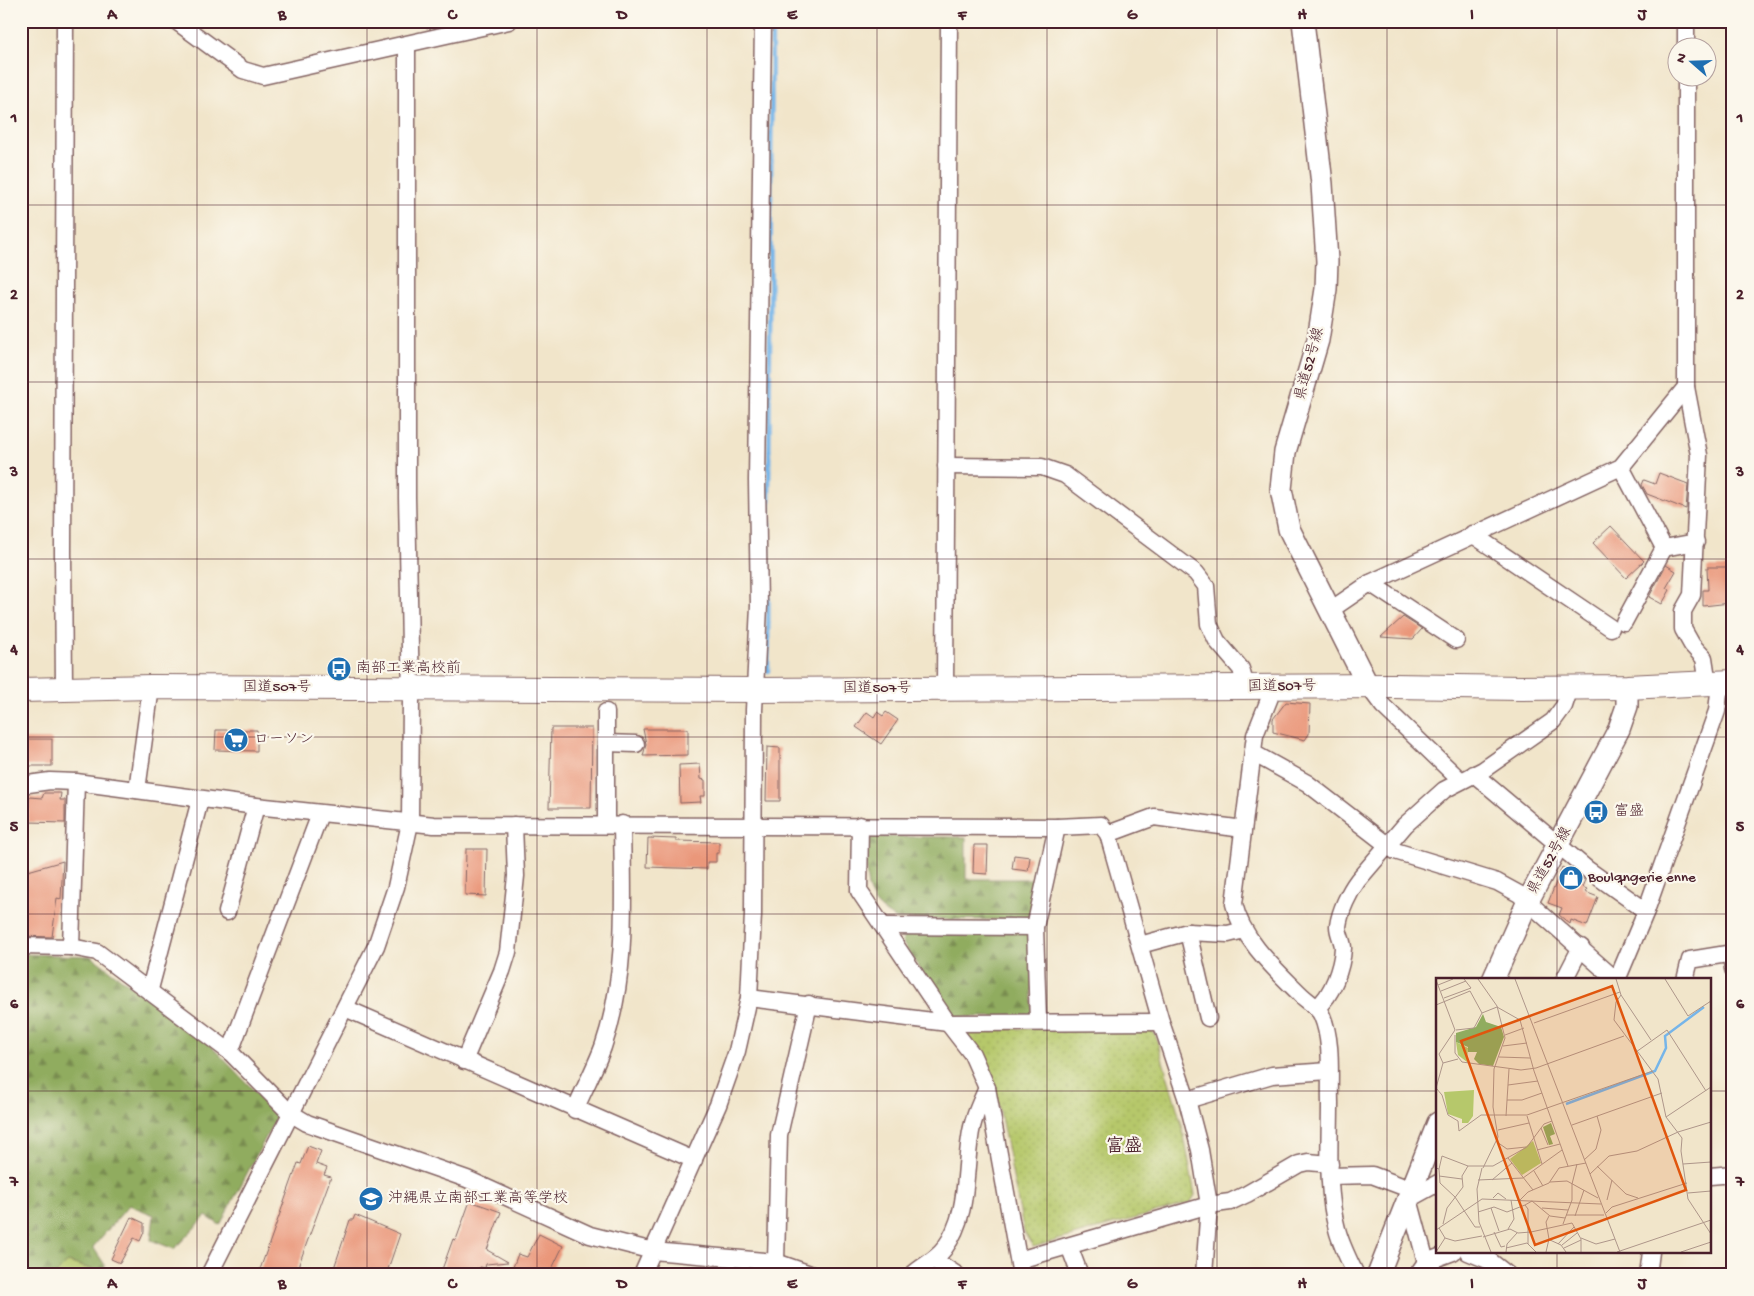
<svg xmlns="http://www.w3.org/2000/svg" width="1754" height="1296" font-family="'Gochi Hand','Klee One',sans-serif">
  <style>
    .grass { fill: #b6c86b; stroke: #80744b }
    .forest { fill: url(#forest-firs); stroke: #6d6645 }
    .park { fill: url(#park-dots); stroke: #80744b }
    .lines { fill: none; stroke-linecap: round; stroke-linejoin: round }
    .stream { stroke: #76b5e9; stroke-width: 4.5 }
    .building { fill: #ea977a }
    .minor-casing { stroke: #846463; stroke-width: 19 }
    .major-casing { stroke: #846463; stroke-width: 24 }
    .highway-casing { stroke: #846463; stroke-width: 26 }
    .minor { stroke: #fff; stroke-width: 16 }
    .major { stroke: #fff; stroke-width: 21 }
    .highway { stroke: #fff; stroke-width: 24 }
    .grid { fill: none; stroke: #4a1f2b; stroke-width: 1; stroke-opacity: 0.55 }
    .labels { text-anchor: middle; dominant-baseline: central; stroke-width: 4.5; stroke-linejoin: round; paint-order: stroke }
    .street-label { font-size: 15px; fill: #4a1f2b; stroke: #fbf7ec }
    .poi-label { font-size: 15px; fill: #4a1f2b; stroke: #fbf7ec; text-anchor: start }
    .quarter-label { font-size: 18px; font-weight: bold; fill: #4a1f2b; stroke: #fbf7ec }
    .inset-river { fill: none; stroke: #76b5e9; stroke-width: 2.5 }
    .inset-road { fill: none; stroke: #ae968a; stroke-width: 1 }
    .view { fill: #e0560e; fill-opacity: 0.15; stroke: #e0560e; stroke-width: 2.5 }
    .inset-edge { fill: none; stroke: #4a1f2b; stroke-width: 2.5 }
    .neatline { fill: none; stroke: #4a1f2b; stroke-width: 2 }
    .grid-label { font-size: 16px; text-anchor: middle; font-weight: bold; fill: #4a1f2b }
  </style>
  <defs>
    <pattern id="forest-firs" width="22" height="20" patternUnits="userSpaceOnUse" patternTransform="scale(1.25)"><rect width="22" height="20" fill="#90ac5f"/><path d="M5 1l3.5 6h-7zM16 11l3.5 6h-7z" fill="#788b4f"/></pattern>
    <pattern id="park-dots" width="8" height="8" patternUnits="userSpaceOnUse" patternTransform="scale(1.25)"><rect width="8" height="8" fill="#b6c86b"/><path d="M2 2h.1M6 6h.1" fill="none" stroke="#9eab5d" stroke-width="1.8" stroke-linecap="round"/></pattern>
  </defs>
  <rect width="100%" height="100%" fill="#fbf7ec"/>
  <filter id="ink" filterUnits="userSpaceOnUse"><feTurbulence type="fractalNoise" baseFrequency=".02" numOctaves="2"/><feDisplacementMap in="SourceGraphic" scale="10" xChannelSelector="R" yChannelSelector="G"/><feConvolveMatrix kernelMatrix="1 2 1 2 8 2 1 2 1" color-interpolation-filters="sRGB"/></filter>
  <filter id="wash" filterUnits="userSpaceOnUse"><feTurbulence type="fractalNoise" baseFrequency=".0096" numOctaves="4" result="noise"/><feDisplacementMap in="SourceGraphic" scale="20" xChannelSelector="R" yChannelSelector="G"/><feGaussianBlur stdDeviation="1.12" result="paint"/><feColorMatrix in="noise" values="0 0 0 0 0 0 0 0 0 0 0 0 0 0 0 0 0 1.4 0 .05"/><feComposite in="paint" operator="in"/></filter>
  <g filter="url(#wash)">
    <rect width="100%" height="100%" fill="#f1e5ca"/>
    <polygon class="grass" points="68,1262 104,1273 103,1275 55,1275"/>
    <g class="forest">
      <path d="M 873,837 L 966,837 L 966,879 L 1038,879 L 1030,915 L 1025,920 L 897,919 C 860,902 867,876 867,841 Z"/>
      <polygon points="906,931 1027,932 1031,936 1032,1012 1027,1017 959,1017 950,1014 902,942"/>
      <polygon points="21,954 91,956 210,1045 271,1108 276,1118 220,1225 206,1216 174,1249 151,1240 154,1215 129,1205 93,1247 105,1265 104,1273 68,1262 55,1275 21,1275"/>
    </g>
    <polygon class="park" points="1149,1028 1155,1034 1182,1125 1195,1195 1190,1203 1033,1247 1024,1232 995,1087 982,1052 961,1029"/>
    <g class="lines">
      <polyline class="stream" points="768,671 772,21"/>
    </g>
    <g id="blocks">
      <g class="building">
        <polygon points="1659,473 1688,484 1686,509 1647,494 1642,485 1644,480 1655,484"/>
        <polygon points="1611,526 1644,561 1626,578 1593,543"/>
        <polygon points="1666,565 1676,571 1666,588 1670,590 1662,604 1649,597"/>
        <polygon points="1707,567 1727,567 1730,603 1703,606 1703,590 1708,590"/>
        <polygon points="1403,617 1422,629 1413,639 1381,637"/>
        <polygon points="1286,702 1310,704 1309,734 1305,740 1273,732 1273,719"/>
        <polygon points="867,712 874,717 877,712 883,716 886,712 898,720 881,744 856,727"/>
        <polygon points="551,728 592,728 591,808 549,808"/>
        <polygon points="643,729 688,729 688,755 643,756 646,744"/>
        <polygon points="216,730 257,730 257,751 215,750"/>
        <rect x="24" y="739" width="28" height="27"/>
        <polygon points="767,747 780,748 780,801 766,801"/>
        <polygon points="700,764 701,779 705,780 705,796 700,796 701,802 680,803 679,765"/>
        <polygon points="44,793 61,793 60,800 65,800 65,823 28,822 29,797 42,798"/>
        <polygon points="648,838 676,839 676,841 719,842 719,853 716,853 716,862 707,862 707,869 647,867"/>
        <polygon points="974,845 988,845 987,874 973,873"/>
        <polygon points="466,849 487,849 486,896 465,895"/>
        <polygon points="1014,855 1030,857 1028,871 1012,869"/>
        <polygon points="63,861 61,899 57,898 52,937 21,936 21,873"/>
        <polygon points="1562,867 1585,880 1582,887 1587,889 1585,892 1598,897 1587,926 1571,920 1570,924 1559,915 1562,908 1548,903"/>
        <polygon points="308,1146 321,1151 316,1164 327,1168 324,1175 331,1177 295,1275 258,1275 298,1163 301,1164"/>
        <polygon points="470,1201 501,1212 487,1250 508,1262 486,1264 485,1268 480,1267 477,1275 440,1275 453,1239 456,1240"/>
        <polygon points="355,1215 400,1234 386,1275 335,1275 336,1272 333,1271 350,1220 353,1220"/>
        <polygon points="131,1217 144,1223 144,1232 140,1241 134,1238 120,1263 111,1259"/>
        <polygon points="539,1234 563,1246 549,1275 510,1275 518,1254 527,1257"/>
      </g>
    </g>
  </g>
  <g filter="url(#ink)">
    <use href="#blocks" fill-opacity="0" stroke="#846463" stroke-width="1"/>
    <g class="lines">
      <defs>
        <g id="minor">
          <polyline points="176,21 243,70 263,76 509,21"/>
          <polyline points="1686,21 1686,48"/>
          <polyline points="1686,78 1686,387 1699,455 1692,595 1683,611 1683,629 1692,645 1704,658 1708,684"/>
          <polyline points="946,466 1042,467 1065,475 1196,573 1206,586 1209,624 1217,641 1241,669 1246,687"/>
          <polyline points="1621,467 1664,548"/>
          <polyline points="1472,534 1611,628"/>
          <polyline points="1664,548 1696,542"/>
          <polyline points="1370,583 1456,640"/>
          <polyline points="1329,611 1370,583 1621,467 1686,387"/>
          <polyline points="1624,622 1664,548"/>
          <polyline points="1368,686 1383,706 1460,780"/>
          <path d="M 1274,687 L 1255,735 L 1234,904 C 1242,940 1276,970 1301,995 C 1309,1003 1318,1006 1322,1016 C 1333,1042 1329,1076 1330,1103 C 1330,1144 1326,1189 1337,1229 C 1341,1245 1349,1260 1356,1275"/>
          <polyline points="64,688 63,553 65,21"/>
          <polyline points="945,688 949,21"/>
          <polyline points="606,743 636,744"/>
          <polyline points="1253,753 1307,783 1395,851 1497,882 1519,894 1616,980"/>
          <polyline points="1474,774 1587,869 1646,911"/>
          <polyline points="21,785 50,781 76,782 256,806 434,825 1057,827 1101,825 1108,834 1161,1022 1187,1100 1200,1150 1209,1205 1204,1275"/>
          <polyline points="137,790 151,687"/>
          <polyline points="606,824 606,712"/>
          <polyline points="860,825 859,891 948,1023 972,1054 987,1088 1021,1275"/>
          <polyline points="1108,834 1154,817 1243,829"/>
          <polyline points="227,912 256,806"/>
          <polyline points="883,926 1035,927"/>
          <polyline points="1188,932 1208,1018"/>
          <polyline points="1140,945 1188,932 1228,934 1244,930"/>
          <polyline points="21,946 71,947 97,952 230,1052 290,1113 307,1123 467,1179 590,1235 653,1251 776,1262 813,1275"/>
          <polyline points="71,947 76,782"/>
          <polyline points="1731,954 1733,969"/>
          <polyline points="1564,980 1581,947"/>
          <polyline points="1617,980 1646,911 1717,711 1720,683"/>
          <polyline points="1685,980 1690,960 1733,953"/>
          <polyline points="150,989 200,800"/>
          <polyline points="749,998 948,1023 1161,1022"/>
          <path d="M 1317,1007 C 1332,996 1342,967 1343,948 C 1343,941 1338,934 1338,926 C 1340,911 1349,892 1358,880 L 1405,825 L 1444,790 L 1483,770 L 1553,721 L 1564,706 L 1570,688"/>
          <polyline points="345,1008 694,1160"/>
          <polyline points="1038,1022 1035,927 1057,827"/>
          <polyline points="230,1052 320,814"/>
          <polyline points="464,1061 502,971 508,952 516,876 514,825"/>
          <polyline points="1187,1100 1272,1075 1329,1071"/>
          <path d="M 575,1110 C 584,1089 595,1068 603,1047 C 628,975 623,899 622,824"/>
          <polyline points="1330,1176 1372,1175 1412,1190"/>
          <polyline points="1710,1176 1733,1174"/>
          <polyline points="1069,1246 1080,1275"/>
          <polyline points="1468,1252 1490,1261 1508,1275"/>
          <polyline points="934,1260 957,1275"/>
          <polyline points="1019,1260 1209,1205 1230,1202 1247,1194 1299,1164 1308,1162 1330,1164"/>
          <polyline points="776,1262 779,1135 809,1004"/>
          <polyline points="1426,1262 1409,1199 1438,1183"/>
          <polyline points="209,1275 376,946 396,887 410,823 411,698 407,497 407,45"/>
          <polyline points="642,1275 718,1105 737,1051 749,998 753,914 754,710 759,606 757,481 763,21"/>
          <path d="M 912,1275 C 923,1265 936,1260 944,1249 C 969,1215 964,1176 970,1138 C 972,1120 980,1104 987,1088"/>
          <polyline points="1417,1275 1426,1262 1453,1252"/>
          <polyline points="1648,1275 1651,1252"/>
        </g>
        <g id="major">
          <polyline points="1303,21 1322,184 1327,261 1326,289 1318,340 1285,452 1281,489 1289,529 1368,686"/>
          <polyline points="1493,980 1528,901 1619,729 1627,706 1627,687"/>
          <polyline points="1378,1275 1438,1123"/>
        </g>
        <polyline id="highway" points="21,690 151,687 756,690 1393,686 1520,688 1627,687 1733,682"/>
      </defs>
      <use href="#minor" class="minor-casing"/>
      <use href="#major" class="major-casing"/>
      <use href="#highway" class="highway-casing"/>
      <use href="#minor" class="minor"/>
      <use href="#major" class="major"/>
      <use href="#highway" class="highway"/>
    </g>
  </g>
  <path class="grid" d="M 197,21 L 197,1275M 367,21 L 367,1275M 537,21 L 537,1275M 707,21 L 707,1275M 877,21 L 877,1275M 1047,21 L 1047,1275M 1217,21 L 1217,1275M 1387,21 L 1387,1275M 1557,21 L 1557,980M 21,205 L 1733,205M 21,382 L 1733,382M 21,559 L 1733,559M 21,737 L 1733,737M 21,914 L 1733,914M 21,1091 L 1438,1091M 1710,1091 L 1733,1091M 1557,1252 L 1557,1275"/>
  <defs>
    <symbol id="bus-disc" viewBox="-11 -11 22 22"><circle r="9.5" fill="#1f6fb2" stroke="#fbf7ec"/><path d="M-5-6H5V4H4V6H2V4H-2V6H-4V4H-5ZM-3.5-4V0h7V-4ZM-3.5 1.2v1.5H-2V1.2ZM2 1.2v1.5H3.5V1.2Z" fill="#fff"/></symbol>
    <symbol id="supermarket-disc" viewBox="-11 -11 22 22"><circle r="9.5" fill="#1f6fb2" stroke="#fbf7ec"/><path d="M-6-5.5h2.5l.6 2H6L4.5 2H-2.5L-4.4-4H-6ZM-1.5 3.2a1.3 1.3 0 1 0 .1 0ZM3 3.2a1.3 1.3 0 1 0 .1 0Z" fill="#fff"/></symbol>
    <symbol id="shop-disc" viewBox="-11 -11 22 22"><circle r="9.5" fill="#1f6fb2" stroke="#fbf7ec"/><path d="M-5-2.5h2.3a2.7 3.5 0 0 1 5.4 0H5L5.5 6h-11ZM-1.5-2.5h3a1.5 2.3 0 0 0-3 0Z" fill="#fff"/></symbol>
    <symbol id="school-disc" viewBox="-11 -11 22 22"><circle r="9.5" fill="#1f6fb2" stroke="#fbf7ec"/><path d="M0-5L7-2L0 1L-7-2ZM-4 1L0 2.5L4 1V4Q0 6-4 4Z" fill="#fff"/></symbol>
  </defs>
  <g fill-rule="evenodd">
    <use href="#bus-disc" x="325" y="655" width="28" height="28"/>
    <use href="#supermarket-disc" x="222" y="726" width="28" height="28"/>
    <use href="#bus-disc" x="1582" y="798" width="28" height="28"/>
    <use href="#shop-disc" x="1557" y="864" width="28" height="28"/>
    <use href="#school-disc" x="357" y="1185" width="28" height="28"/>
  </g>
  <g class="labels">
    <g class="street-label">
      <text transform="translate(1310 364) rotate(-75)">県道52号線</text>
      <text transform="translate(1282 687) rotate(-1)">国道507号</text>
      <text x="277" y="688">国道507号</text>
      <text x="877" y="689">国道507号</text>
      <text transform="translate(1550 861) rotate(-61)">県道52号線</text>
    </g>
    <g class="poi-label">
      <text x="356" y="669">南部工業高校前</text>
      <text x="254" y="740">ローソン</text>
      <text x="1614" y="812">富盛</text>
      <text x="1588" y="878">Boulqngerie enne</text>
      <text x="388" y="1199">沖縄県立南部工業高等学校</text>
    </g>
    <g class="quarter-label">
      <text x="1124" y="1147">富盛</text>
    </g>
  </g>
  <g transform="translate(1436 978)">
    <rect width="275" height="275" fill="#f1e5ca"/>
    <path d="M 20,64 L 32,70 L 31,84 L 22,77 ZM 38,112 L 37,138 L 32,145 L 26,145 L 26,141 L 12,136 L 8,114 Z" fill="#b6c86b"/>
    <path d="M 47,36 L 50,44 L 65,49 L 68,59 L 57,88 L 43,86 L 38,81 L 41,74 L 32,74 L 32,69 L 20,64 L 20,55 L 40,49 ZM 115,145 L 119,156 L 114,158 L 117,166 L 113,167 L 107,149 Z" fill="#90ac5f"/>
    <path d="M 97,163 L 105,185 L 86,197 L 74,181 Z" fill="#b6c86b"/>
    <path class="inset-river" d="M 130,126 L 219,93 L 230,70 L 229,58 L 268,29"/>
    <path class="inset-road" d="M 42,1 L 61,28 L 69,60 L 58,91 L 57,129 L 62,159 L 47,190M 79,1 L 184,274M 180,1 L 185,17 L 215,62M 229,1 L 252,38 L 275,23M 0,2 L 19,52 L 3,76 L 7,85 L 0,110 L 6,117 L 12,137 L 22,143 L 23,153 L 45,137 L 91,137 L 217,93M 2,7 L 17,1M 5,13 L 30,3M 185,17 L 180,24 L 178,42 L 222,101 L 230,139 L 246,160 L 245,173 L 252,221 L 275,256M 8,20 L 35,10 L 28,1M 0,27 L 34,13 L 46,35M 98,45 L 184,14M 20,52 L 38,50 L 46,35 L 61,29 L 84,42 L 98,93 L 132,188M 19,57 L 19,75 L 26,84 L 85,92 L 100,90 L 188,58M 69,57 L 88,50M 67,68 L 91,65M 200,74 L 231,52 L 270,113M 63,79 L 94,80M 7,85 L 22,81M 72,107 L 102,103M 71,122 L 86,122 L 106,115M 70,138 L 73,91M 91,138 L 106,186M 230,139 L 275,109M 136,147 L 226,115M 105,150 L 112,167M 62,152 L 93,145M 61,164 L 71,171 L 90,169M 101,172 L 124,166M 72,180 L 97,212M 148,182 L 160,171 L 165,152 L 161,138M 247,186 L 275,184M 161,188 L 190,216 L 202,220M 0,190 L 3,191 L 4,205 L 19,219 L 39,249 L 44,249M 46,190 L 41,211 L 43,244 L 55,274M 3,191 L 6,178 L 32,188M 98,193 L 107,208M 154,196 L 173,178 L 201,173 L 242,154 L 275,144M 3,198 L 26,201M 42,202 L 87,200 L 126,172M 56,202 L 76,185M 114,204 L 131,203 L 162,220M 252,215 L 275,213M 57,220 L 62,215 L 70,221M 84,222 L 92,214 L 113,205 L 123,190 L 150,185M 171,222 L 176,202M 89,227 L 96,223 L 114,238 L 129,240M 55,230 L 63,253M 106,230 L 132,232M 42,234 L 58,229 L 71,234 L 89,227 L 92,231 L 92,266M 170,235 L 176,229 L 251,205M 130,237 L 168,237M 139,238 L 148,212M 7,246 L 11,230 L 27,209 L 26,198 L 32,188 L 57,188 L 91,169 L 108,146 L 116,143M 127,246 L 136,222 L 136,206 L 141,186M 3,250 L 9,260 L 19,263 L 46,258M 72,251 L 78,241 L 75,222M 0,252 L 46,221 L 165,226M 58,254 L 65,269 L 69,268M 47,259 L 74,251 L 82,255 L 95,254 L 136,245 L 145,261 L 145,274M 145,260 L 160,266 L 179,261M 114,262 L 125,267 L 130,274M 122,266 L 138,249M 126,267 L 141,255M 70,270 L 91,265 L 100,274M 128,270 L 145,262M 0,274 L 9,260M 70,274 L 71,266 L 81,255M 110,274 L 113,261 L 110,244 L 113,238M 181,274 L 275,242M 245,274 L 275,264"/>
    <path class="view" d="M 176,8 L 250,212 L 99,267 L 25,63 Z"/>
    <rect width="275" height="275" class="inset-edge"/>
  </g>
  <rect width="1754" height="1296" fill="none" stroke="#fbf7ec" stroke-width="55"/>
  <g transform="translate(1692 62) rotate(290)"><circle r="24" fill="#fbf7ec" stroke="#b4a19f"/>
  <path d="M0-4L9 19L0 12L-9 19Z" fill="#1f6fb2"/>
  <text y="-8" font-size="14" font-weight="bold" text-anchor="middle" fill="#4a1f2b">N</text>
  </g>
  <rect x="28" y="28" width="1698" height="1240" class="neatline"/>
  <g class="grid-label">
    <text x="112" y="19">A</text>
    <text x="282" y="19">B</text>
    <text x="452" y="19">C</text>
    <text x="622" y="19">D</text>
    <text x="792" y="19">E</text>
    <text x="962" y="19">F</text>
    <text x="1132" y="19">G</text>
    <text x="1302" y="19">H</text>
    <text x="1472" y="19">I</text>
    <text x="1642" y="19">J</text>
    <text x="14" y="122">1</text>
    <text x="1740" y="122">1</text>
    <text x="14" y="299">2</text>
    <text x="1740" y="299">2</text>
    <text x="14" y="476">3</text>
    <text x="1740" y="476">3</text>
    <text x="14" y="654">4</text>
    <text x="1740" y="654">4</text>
    <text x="14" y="831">5</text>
    <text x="1740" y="831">5</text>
    <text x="14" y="1008">6</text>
    <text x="1740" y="1008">6</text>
    <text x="14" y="1186">7</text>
    <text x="1740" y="1186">7</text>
    <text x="112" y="1288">A</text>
    <text x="282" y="1288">B</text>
    <text x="452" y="1288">C</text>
    <text x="622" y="1288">D</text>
    <text x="792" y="1288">E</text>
    <text x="962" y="1288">F</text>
    <text x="1132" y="1288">G</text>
    <text x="1302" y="1288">H</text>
    <text x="1472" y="1288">I</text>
    <text x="1642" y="1288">J</text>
  </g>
</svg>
